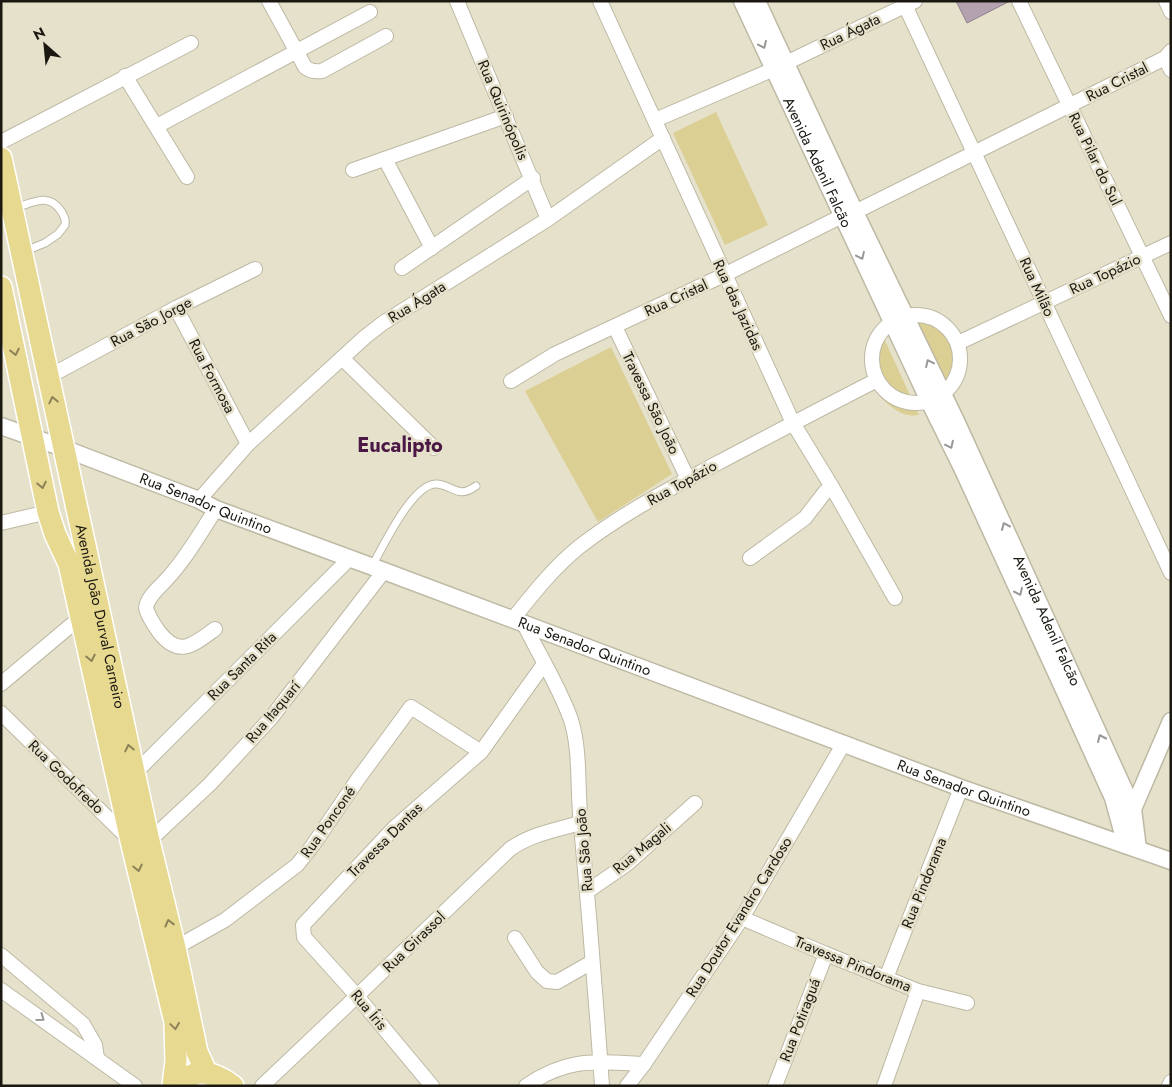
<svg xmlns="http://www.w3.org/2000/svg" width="1172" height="1087" font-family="Jost,sans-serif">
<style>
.green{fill:#dccf94}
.building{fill:#b5a2b1;stroke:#91808e}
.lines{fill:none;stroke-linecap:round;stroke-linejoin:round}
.service-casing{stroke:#beb9a4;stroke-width:9}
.minor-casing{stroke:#beb9a4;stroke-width:16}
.tertiary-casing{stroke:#beb9a4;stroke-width:19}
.primary-casing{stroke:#fff;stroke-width:24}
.service{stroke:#fff;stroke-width:7}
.minor{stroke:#fff;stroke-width:14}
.tertiary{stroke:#fff;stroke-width:16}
.primary{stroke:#e8d990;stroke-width:21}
.oneway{stroke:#989794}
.oneway2{stroke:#8b8257}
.labels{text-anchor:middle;stroke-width:5;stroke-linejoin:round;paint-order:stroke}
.street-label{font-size:15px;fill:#1a1811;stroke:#e5e1cb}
.district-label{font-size:20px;font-weight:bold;fill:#4b1745;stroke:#e5e1cb}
</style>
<rect width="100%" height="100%" fill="#e5e1cb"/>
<!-- green -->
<g class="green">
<path d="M716,112L768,225L725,245L673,133Z"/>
<path d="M912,319C922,321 933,323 941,330C954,341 958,364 956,381C956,387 952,393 950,399Z"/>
<path d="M883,336L919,415C916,415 911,416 908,415C896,413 877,397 873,385C869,372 877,349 883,336Z"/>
<path d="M611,347L672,474L598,522L525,391Z"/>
</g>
<!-- building -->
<path class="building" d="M956,1H1010L967,23Z"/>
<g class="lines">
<defs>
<g id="service">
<path d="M15,208C33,203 48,192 61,211C64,216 66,219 65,225L58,234L45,243L25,251"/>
<path d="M372,566C383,547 413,482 437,484C454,486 458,499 476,486"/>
</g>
<g id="minor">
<path d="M269,1L305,67C310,71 315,72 322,71L386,36"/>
<path d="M457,1L548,219"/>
<path d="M600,1L793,423L832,487L895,598"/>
<path d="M903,1L1171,573"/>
<path d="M1019,1L1171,316"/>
<path d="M1166,1L1171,12"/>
<path d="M1165,58L1171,70"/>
<path d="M786,63L915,1"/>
<path d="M125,76L187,177"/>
<path d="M655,120L774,69"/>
<path d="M157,126L370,12"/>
<path d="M1,142L191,43"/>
<path d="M385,159L432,248"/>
<path d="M353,170L506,116"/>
<path d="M855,212L1165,58L1171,51"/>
<path d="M402,268L533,178"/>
<path d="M176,308L248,444"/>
<circle cx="916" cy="359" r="44"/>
<path d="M615,327L688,479"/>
<path d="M958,343L1171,243"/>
<path d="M342,358L434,448"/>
<path d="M48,377L176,308L255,269"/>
<path d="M511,381L555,354L724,275L842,216"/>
<path d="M199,500L248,444L365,337L383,323L548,219L663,138"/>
<path d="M1,523L48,512"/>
<path d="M750,558L805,518L825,492L832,487"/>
<path d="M512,620C533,594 553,568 579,547C620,515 666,491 712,466C767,437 822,408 877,380"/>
<path d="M524,624C539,655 560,688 571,720C581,751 577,792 581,825C589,912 596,999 602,1086"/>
<path d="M215,629C193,645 179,658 159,632C154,625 148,616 146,608C147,597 160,587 166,580C186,559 200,533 216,509"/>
<path d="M1,684L82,616"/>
<path d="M1,713L129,839"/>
<path d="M134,774L349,559"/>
<path d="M149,841L210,784L271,718L384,571"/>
<path d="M588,891L627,864L695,803"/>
<path d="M742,918L826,954L918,991L967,1003"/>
<path d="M515,938L537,972L547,981L557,982L592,962"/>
<path d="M175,948L225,920L297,865L313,845L358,779L411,707L481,752"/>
<path d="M1,955L83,1024L95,1045L97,1058"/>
<path d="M886,978L961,788"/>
<path d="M1,990L135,1086"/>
<path d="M262,1086L357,996L510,849C531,834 556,830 580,823"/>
<path d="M432,1086L357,996L304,937L303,925L394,828L481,752L544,664"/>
<path d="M526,1086C568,1057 595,1062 644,1064"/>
<path d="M627,1086L644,1064L742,918L844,743"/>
<path d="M775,1086L826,954"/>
<path d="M884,1086L918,991"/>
<path d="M1169,1086L1171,1082"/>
</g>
<g id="tertiary">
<path id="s1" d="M742,1L929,401L963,470L1064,690L1113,798L1126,845"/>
<path id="s2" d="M757,1L855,212L957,423L1133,809L1138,849"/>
<path id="s3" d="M1,426L63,448L199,500L216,509L384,571L961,788L1171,861"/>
<path d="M1130,812L1133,809L1171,721"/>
</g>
<g id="primary">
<path id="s4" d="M1,158L149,841L175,948L197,1052L206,1072"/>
<path d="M1,287L48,512L55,534L69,564L131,841L175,1022L176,1061L173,1086"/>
<path d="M179,1086C194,1065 216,1073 233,1086"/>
</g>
</defs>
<!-- service casing -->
<use href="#service" class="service-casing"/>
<!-- minor casing -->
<use href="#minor" class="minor-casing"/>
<!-- tertiary casing -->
<use href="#tertiary" class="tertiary-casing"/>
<!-- primary casing -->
<use href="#primary" class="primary-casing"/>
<!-- service -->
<use href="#service" class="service"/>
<!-- minor -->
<use href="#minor" class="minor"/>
<!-- tertiary -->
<use href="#tertiary" class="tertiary"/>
<!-- primary -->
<use href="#primary" class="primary"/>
</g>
<!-- one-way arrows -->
<defs><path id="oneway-chevron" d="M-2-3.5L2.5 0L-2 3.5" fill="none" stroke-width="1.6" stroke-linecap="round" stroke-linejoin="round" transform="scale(1.25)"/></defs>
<g class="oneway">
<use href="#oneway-chevron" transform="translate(763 45) rotate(65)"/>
<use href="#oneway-chevron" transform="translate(861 256) rotate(65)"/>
<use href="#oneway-chevron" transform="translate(929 363) rotate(-116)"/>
<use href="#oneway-chevron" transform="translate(950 445) rotate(64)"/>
<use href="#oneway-chevron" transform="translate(1005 526) rotate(-114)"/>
<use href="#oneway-chevron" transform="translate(1019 592) rotate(65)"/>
<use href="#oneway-chevron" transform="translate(1101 738) rotate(-114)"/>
<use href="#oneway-chevron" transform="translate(41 1018) rotate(36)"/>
</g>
<g class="oneway2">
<use href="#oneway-chevron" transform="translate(15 352) rotate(78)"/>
<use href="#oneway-chevron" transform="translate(53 400) rotate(-102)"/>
<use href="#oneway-chevron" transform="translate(42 485) rotate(78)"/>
<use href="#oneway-chevron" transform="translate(91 658) rotate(78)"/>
<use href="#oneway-chevron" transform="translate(129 748) rotate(-102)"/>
<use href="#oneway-chevron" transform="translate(138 868) rotate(77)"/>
<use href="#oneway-chevron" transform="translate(169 923) rotate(-104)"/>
<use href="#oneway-chevron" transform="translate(175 1026) rotate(82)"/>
</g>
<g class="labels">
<!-- street labels -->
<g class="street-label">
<text transform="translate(850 32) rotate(-26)" y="5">Rua Ágata</text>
<text transform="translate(1117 82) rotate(-27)" y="5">Rua Cristal</text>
<text transform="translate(503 110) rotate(67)" y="5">Rua Quirinópolis</text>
<text transform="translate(1095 159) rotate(64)" y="5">Rua Pilar do Sul</text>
<text dy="5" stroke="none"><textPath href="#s1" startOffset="178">Avenida Adenil Falcão</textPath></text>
<text transform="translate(1105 274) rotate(-25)" y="5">Rua Topázio</text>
<text transform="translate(1037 287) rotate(65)" y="5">Rua Milão</text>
<text transform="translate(676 298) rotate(-25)" y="5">Rua Cristal</text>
<text transform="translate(417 302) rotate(-32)" y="5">Rua Ágata</text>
<text transform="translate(738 305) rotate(65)" y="5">Rua das Jazidas</text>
<text transform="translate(151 322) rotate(-28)" y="5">Rua São Jorge</text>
<text transform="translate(212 376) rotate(62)" y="5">Rua Formosa</text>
<text transform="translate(651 403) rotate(64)" y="5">Travessa São João</text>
<text transform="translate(682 483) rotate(-29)" y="5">Rua Topázio</text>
<text dy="5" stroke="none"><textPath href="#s3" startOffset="219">Rua Senador Quintino</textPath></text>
<text dy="5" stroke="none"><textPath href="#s4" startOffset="469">Avenida João Durval Carneiro</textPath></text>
<text dy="5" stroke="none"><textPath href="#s2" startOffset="684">Avenida Adenil Falcão</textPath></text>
<text dy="5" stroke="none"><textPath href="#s3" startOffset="624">Rua Senador Quintino</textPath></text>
<text transform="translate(242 666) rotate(-45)" y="5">Rua Santa Rita</text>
<text transform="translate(273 712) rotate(-50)" y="5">Rua Itaquarí</text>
<text transform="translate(66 777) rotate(44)" y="5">Rua Godofredo</text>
<text dy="5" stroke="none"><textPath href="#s3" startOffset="1029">Rua Senador Quintino</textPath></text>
<text transform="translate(328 822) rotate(-55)" y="5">Rua Ponconé</text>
<text transform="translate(385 840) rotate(-45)" y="5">Travessa Dantas</text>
<text transform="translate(642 848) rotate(-40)" y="5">Rua Magali</text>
<text transform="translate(584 850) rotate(-95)" y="5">Rua São João</text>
<text transform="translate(924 883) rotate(-68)" y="5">Rua Pindorama</text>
<text transform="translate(739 917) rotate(-58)" y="5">Rua Doutor Evandro Cardoso</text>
<text transform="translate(414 942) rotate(-44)" y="5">Rua Girassol</text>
<text transform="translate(853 964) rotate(22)" y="5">Travessa Pindorama</text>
<text transform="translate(369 1010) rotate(50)" y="5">Rua Íris</text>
<text transform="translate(800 1020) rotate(-69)" y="5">Rua Potiraguá</text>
</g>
<!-- district labels -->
<g class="district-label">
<text x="400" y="452">Eucalipto</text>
</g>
</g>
<!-- border -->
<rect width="1172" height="1087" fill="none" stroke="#1a1811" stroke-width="5"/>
<!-- north arrow -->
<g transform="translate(45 45) rotate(333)" stroke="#e5e1cb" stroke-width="4" paint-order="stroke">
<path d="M0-4L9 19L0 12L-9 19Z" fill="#1a1811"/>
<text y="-8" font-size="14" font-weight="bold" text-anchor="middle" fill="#1a1811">N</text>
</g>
</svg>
